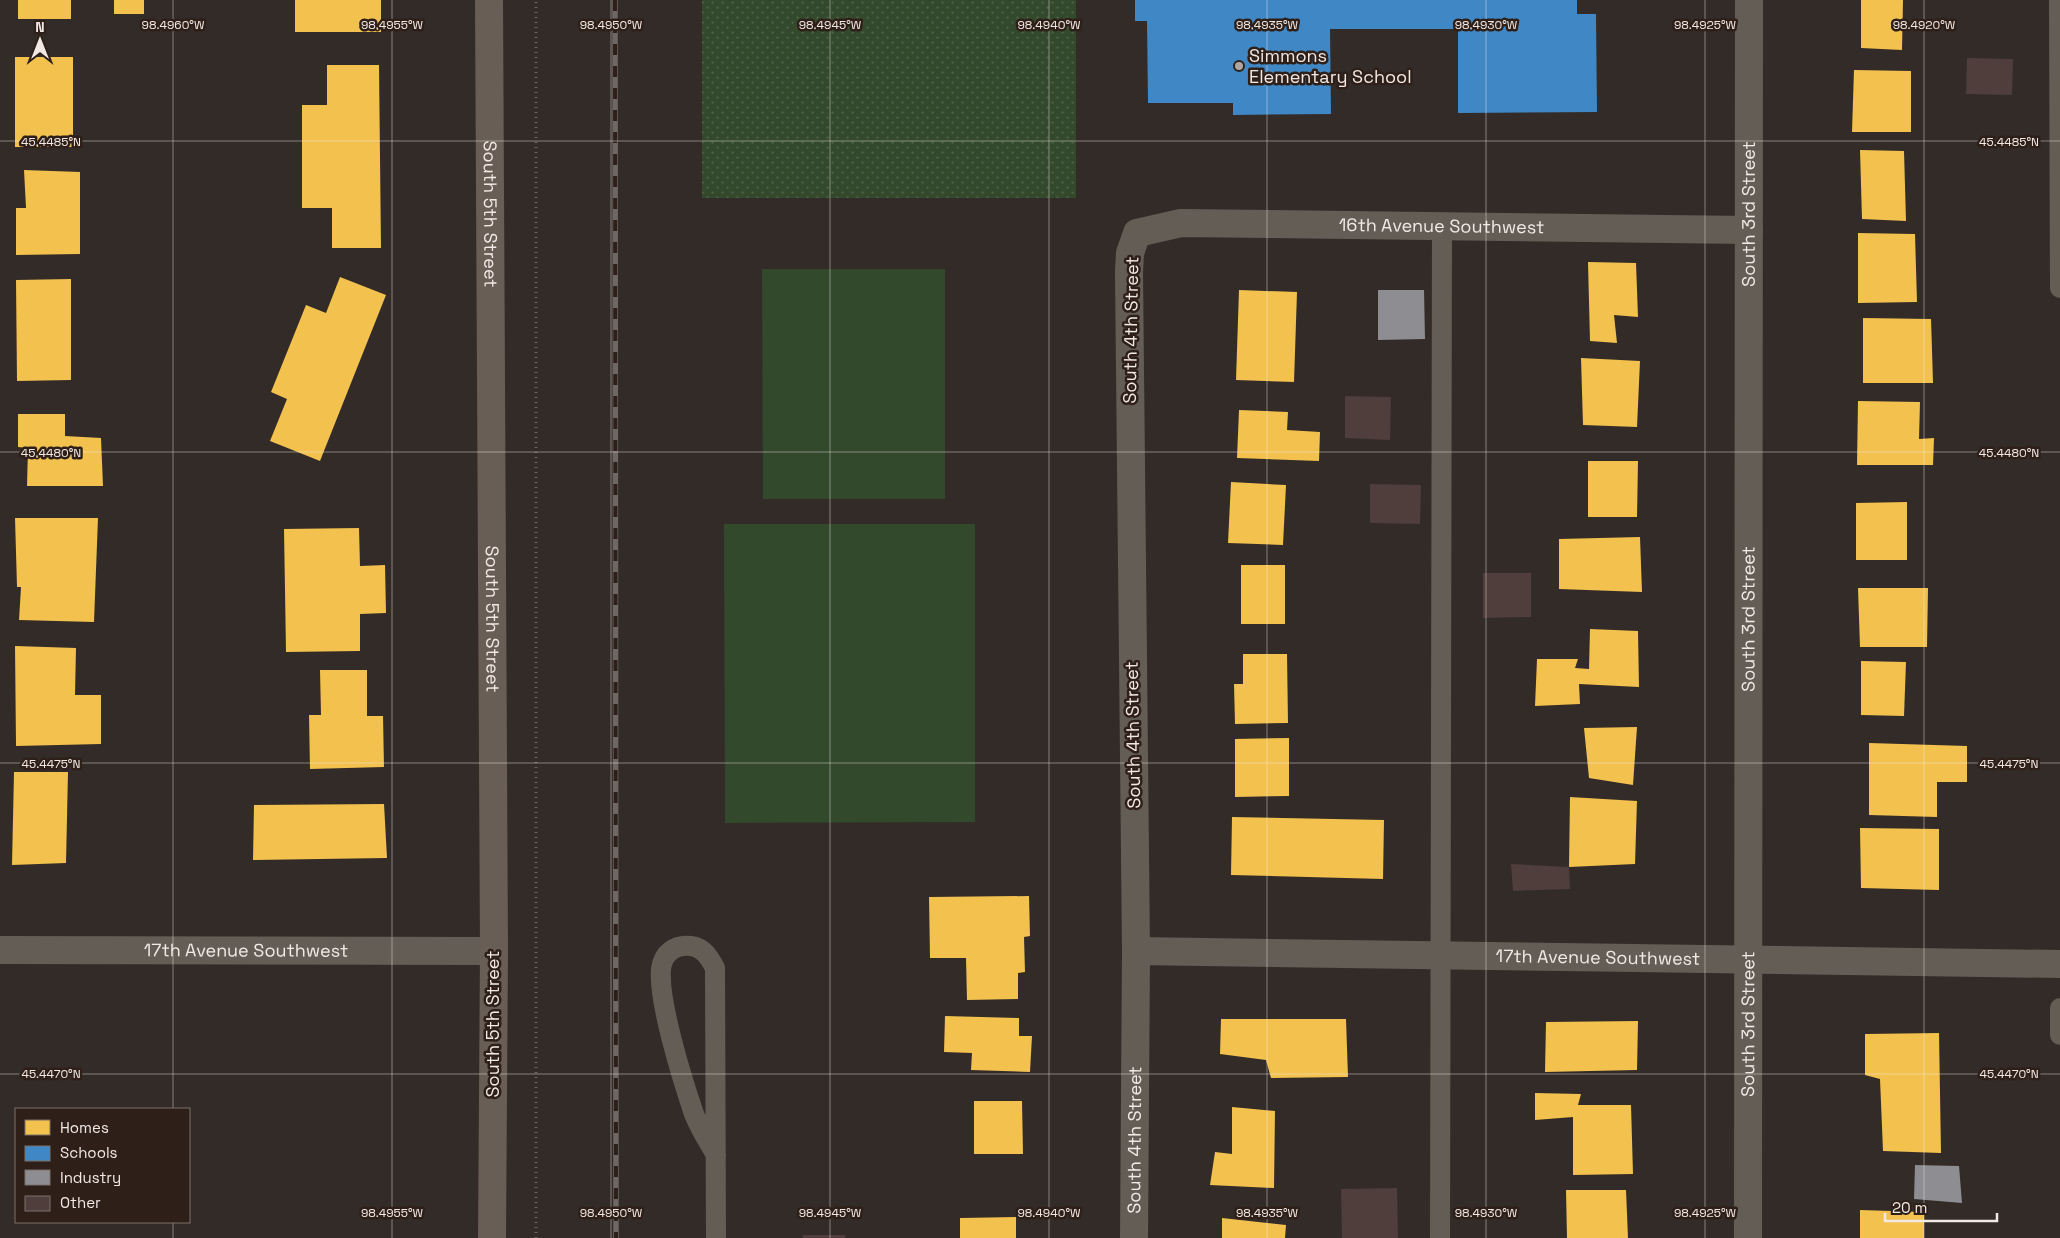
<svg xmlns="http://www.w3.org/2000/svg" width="2060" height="1238" font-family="'Space Grotesk',sans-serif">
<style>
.grass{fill:url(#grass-dots)}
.garden{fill:#32492b}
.homes{fill:#f2c14e}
.schools{fill:#3f88c5}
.industry{fill:#8d8d92}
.building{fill:#4f3e3b}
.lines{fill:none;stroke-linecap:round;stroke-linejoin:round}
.path{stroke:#6a645e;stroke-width:3;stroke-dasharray:1 4;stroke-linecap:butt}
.lane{stroke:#645d56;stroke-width:20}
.street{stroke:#645d56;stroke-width:28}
.secondary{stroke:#685e55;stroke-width:28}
.rail-casing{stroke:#6e6764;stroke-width:5.5}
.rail{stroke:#2e2019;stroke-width:4;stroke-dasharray:11;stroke-linecap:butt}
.ticks{fill:none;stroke:#f2e8e4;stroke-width:1;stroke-opacity:0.45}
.poi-dot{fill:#afa6a2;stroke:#2e2019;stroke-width:2}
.labels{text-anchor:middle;stroke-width:5;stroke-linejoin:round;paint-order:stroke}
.poi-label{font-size:18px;fill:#f2e8e4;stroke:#2e2019;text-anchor:start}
.street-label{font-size:18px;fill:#f2e8e4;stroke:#2e2019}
.ticks-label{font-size:12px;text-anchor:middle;fill:#f2e8e4;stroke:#2e2019;stroke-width:5;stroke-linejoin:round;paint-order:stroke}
</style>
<defs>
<pattern id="grass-dots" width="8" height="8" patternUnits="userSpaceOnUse" patternTransform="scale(1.25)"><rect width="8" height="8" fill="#32492b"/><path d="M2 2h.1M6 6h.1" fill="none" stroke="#50634a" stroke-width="1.8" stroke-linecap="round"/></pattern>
</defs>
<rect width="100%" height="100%" fill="#332b28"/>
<!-- grass -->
<rect class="grass" x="702" y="0" width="374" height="198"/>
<!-- garden -->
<g class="garden">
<path d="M762,269H945V499H763Z"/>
<path d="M724,524H975V822L725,823Z"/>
</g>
<!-- homes -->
<g class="homes">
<rect x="18" y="0" width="53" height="19"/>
<rect x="114" y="0" width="30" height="14"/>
<rect x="295" y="0" width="86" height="32"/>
<path d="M1861,0H1903L1902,50L1861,48Z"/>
<rect x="15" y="57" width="58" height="90"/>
<path d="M327,65H379L381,248H332V208H302V105H327Z"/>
<path d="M1854,70L1911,71V132H1852Z"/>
<path d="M1860,150L1904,151L1906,221L1862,219Z"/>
<path d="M24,170L80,172V254L16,255V208H26Z"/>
<path d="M1858,233L1915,234L1917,302L1858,303Z"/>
<path d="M1588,262L1636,263L1638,317L1614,315L1617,343L1590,341Z"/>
<path d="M340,277L386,295L320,461L270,441L287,399L271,392L306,305L326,313Z"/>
<path d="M71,279V380L17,381L16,280Z"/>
<path d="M1239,290L1297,292L1294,382L1236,380Z"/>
<path d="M1863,318L1931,319L1933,383H1863Z"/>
<path d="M1581,358L1640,361L1637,427L1583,425Z"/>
<path d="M1858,401L1920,402L1919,439L1934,438L1933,465H1857Z"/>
<path d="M1239,410L1288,412L1287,430L1320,432L1319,461L1237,458Z"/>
<path d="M18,414H65V436L101,438L103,486H27L28,448L18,447Z"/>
<path d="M1588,461H1638L1637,517H1588Z"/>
<path d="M1231,482L1286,485L1283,545L1228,543Z"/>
<path d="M1907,502V560H1856V503Z"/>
<path d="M15,518H98L94,622L19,620L21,587H17Z"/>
<path d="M359,528L360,566L385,565L386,613L360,614V651L286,652L284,529Z"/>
<path d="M1640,537L1642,592L1559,589V539Z"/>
<rect x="1241" y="565" width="44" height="59"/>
<path d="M1858,588H1928L1927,647H1860Z"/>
<path d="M1590,629L1638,631L1639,687L1579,684L1580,704L1535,706L1537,659H1578L1575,668L1589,669Z"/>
<path d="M15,646L76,648L75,695H101V744L16,746Z"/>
<path d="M1243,654H1287L1288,723L1235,724L1234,684H1243Z"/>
<path d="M1861,661L1906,662L1904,716L1861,715Z"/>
<path d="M320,670H367V716H383L384,767L310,769L309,715H321Z"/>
<path d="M1637,727L1633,785L1589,778L1584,728Z"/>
<path d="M1289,738V796L1235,797V739Z"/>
<path d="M1869,743L1967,746V782H1937V817L1869,815Z"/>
<path d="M14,772H68L66,863L12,865Z"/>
<path d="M1570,797L1637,801L1635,864L1569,867Z"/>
<path d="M384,804L387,858L253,860L254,805Z"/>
<path d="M1232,817L1384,820L1383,879L1231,875Z"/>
<path d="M1860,828L1939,829V890L1861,888Z"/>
<path d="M1029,896L1030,936L1024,937L1025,972L1018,973V999L967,1000L966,958H930L929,897Z"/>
<path d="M945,1016L1019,1018V1036H1032L1030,1072L971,1070L972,1053L944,1052Z"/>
<path d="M1221,1019H1346L1348,1077L1271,1078L1266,1060L1220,1054Z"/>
<path d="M1638,1021L1637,1070L1545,1072L1546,1022Z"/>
<path d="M1939,1033L1941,1153L1883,1151L1880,1079L1865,1075V1034Z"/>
<path d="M1535,1093L1581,1094L1578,1105H1631L1633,1174L1573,1175V1117L1535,1120Z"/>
<path d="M974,1101H1022L1023,1154H974Z"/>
<path d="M1232,1107L1275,1111L1274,1188L1210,1185L1215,1152L1232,1154Z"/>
<path d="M1566,1190H1626L1628,1238H1567Z"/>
<path d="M1860,1210L1924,1212V1238H1860Z"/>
<path d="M1016,1217V1238H960V1218Z"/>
<path d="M1222,1218L1286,1225L1285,1238H1222Z"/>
</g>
<!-- schools -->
<path class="schools" d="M1135,0H1577V14H1596L1597,112L1458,113V29H1330L1331,114L1233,115V103H1148L1147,21H1135Z"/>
<!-- industry -->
<g class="industry">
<path d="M1378,290H1424L1425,339L1378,340Z"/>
<path d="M1915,1165L1959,1166L1962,1203L1914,1199Z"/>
</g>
<!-- building -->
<g class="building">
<path d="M1967,58L2013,59L2012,95L1966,94Z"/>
<path d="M1345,396L1391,397L1390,440L1345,438Z"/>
<path d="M1370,484L1421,485L1420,524L1370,523Z"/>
<path d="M1483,573H1531V617L1483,618Z"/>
<path d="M1511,864L1569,867L1570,889L1513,891Z"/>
<path d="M1397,1188L1398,1238H1342L1341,1189Z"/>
<rect x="803" y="1235" width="42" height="3"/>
</g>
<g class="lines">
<!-- path -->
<path class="path" d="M536,1238V0"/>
<!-- lane -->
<g class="lane">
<path d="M2059,0L2060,288"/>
<path d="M2060,1008V1035"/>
<path d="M716,1155C708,1141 698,1126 693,1111C682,1078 658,1001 661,969C663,953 675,944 691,946C704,948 709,957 715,968L716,1238"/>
<path d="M1440,1238L1442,227"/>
</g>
<!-- street -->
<g class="street">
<path id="s1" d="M0,950L494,951"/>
<path id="s2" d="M1136,951L2060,964"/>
<path id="s3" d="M1134,1238L1136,951L1129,272L1130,253L1137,233L1181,223L1749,230"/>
<path id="s4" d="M1748,1238L1749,0"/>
</g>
<!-- secondary -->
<path class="secondary" id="s5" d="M489,0L494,951L492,1238"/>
<defs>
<path id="rail" d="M615,0L616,1238"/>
</defs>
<!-- rail casing -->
<use href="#rail" class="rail-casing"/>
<!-- rail -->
<use href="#rail" class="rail"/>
</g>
<!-- ticks -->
<path class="ticks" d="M173,0V1109M392,0V1238M611,0V1238M830,0V1238M1049,0V1238M1267,0V1238M1486,0V1238M1705,0V1238M1924,0V1238M0,141H2060M0,452H2060M0,763H2060M0,1074H2060M173,1222V1238"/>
<!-- markers -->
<circle class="poi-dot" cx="1239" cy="66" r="5"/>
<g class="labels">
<!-- poi labels -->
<g class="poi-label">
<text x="1249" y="62">Simmons<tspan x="1249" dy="21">Elementary School</tspan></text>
</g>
<!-- street labels -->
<g class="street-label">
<text dy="6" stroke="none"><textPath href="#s5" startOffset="214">South 5th Street</textPath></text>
<text dy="6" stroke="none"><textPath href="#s4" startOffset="1024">South 3rd Street</textPath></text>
<text dy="6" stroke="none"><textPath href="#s3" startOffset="1312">16th Avenue Southwest</textPath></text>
<text transform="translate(1131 330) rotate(-89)" y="6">South 4th Street</text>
<text dy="6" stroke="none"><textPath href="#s5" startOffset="619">South 5th Street</textPath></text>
<text dy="6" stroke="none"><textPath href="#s4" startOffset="619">South 3rd Street</textPath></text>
<text transform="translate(1133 735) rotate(-91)" y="6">South 4th Street</text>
<text dy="6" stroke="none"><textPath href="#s1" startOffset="246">17th Avenue Southwest</textPath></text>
<text dy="6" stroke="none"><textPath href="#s2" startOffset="462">17th Avenue Southwest</textPath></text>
<text transform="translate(493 1024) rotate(-90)" y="6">South 5th Street</text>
<text dy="6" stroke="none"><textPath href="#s4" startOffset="214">South 3rd Street</textPath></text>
<text dy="6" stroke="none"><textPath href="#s3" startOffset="98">South 4th Street</textPath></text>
</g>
</g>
<g class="ticks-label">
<text x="173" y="29">98.4960°W</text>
<text x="392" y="29">98.4955°W</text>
<text x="611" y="29">98.4950°W</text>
<text x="830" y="29">98.4945°W</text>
<text x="1049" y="29">98.4940°W</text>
<text x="1267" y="29">98.4935°W</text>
<text x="1486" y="29">98.4930°W</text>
<text x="1705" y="29">98.4925°W</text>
<text x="1924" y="29">98.4920°W</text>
<text x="51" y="146">45.4485°N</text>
<text x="2009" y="146">45.4485°N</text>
<text x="51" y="457">45.4480°N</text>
<text x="2009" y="457">45.4480°N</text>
<text x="51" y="768">45.4475°N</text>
<text x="2009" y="768">45.4475°N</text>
<text x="51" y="1078">45.4470°N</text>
<text x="2009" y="1078">45.4470°N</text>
<text x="392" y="1217">98.4955°W</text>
<text x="611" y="1217">98.4950°W</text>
<text x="830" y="1217">98.4945°W</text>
<text x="1049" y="1217">98.4940°W</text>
<text x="1267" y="1217">98.4935°W</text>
<text x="1486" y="1217">98.4930°W</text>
<text x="1705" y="1217">98.4925°W</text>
</g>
<!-- legend -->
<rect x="15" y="1108" width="175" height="115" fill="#2e2019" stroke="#7c706a"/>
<rect x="25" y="1120" width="25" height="15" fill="#f2c14e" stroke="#7c706a"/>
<text x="60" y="1133" font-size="15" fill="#f2e8e4">Homes</text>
<rect x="25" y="1146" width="25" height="15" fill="#3f88c5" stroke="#7c706a"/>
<text x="60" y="1158" font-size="15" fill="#f2e8e4">Schools</text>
<rect x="25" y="1170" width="25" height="15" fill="#8d8d92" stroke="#7c706a"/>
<text x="60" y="1183" font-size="15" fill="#f2e8e4">Industry</text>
<rect x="25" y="1196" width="25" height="15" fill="#4f3e3b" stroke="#7c706a"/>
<text x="60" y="1208" font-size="15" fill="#f2e8e4">Other</text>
<!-- north arrow -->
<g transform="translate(40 40)" stroke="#2e2019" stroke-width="4" paint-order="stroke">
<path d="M0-4L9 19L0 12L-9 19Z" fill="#f2e8e4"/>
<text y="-8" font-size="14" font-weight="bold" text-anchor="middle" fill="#f2e8e4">N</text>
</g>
<!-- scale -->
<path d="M1885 1213v8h112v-8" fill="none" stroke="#f2e8e4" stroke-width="2.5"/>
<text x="1892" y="1213" font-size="15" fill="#f2e8e4" stroke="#2e2019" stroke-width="4" paint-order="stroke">20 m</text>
</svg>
